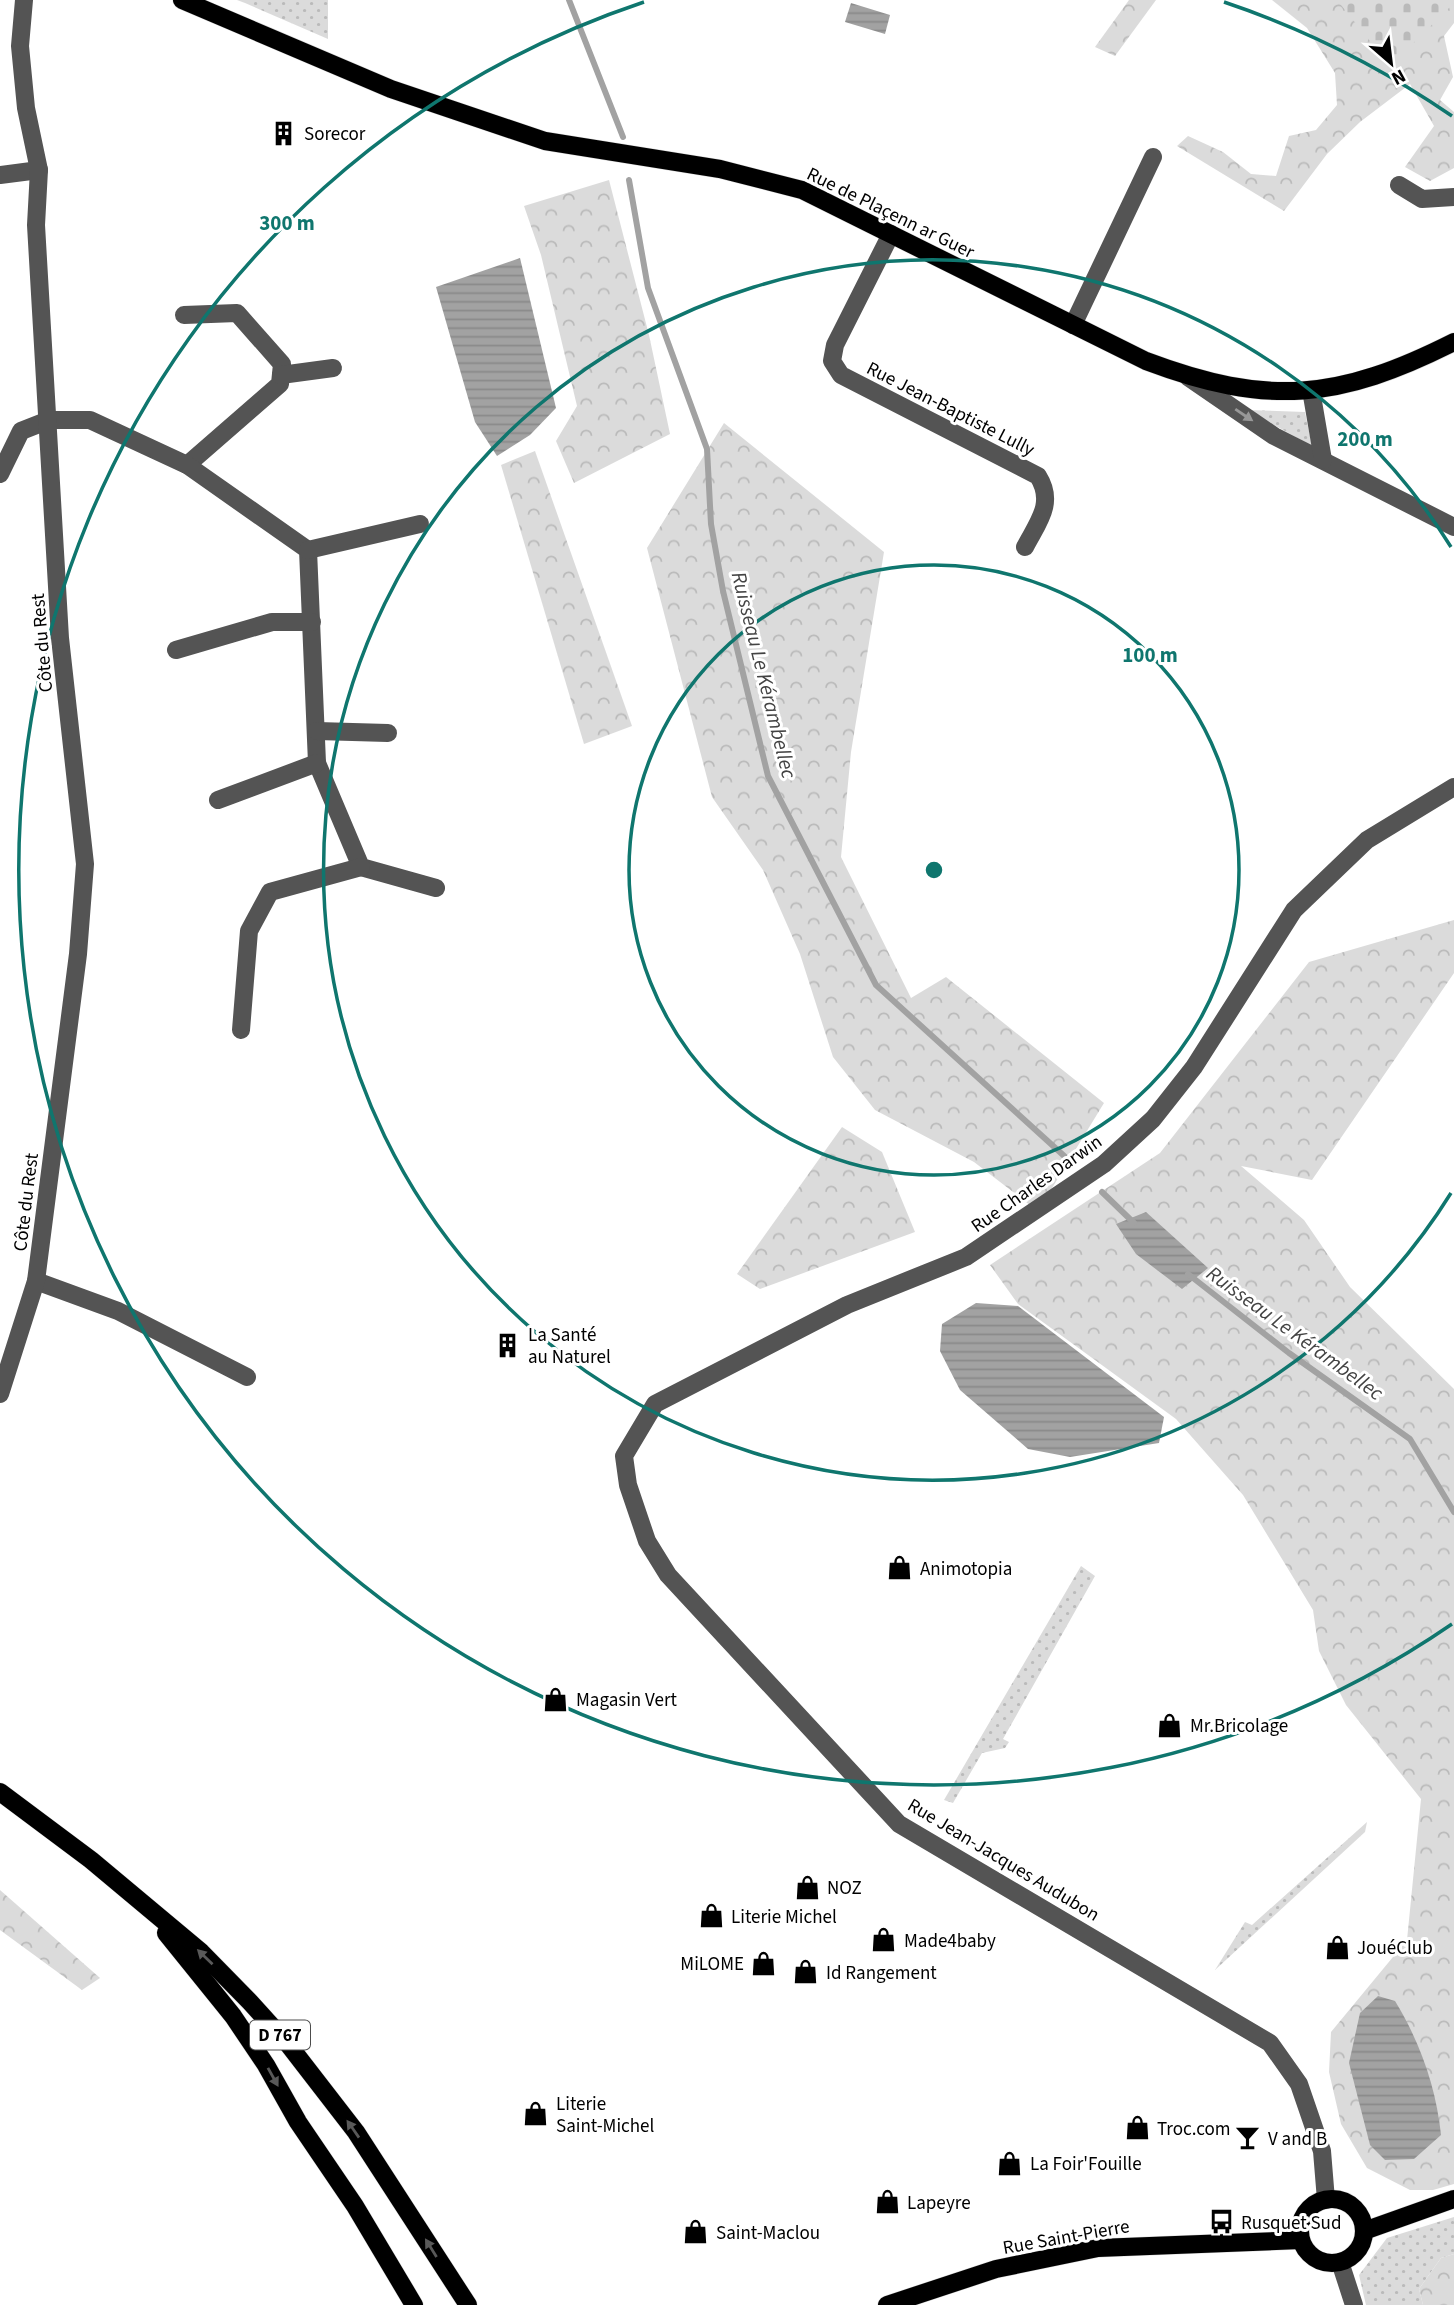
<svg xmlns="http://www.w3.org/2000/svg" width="1454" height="2305" font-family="'Source Sans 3',sans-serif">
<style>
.grass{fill:url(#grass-dots)}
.forest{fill:url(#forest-crowns)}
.cemetery{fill:url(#cemetery-stones)}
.water{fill:url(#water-rules)}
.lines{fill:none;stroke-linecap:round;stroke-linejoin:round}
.stream{stroke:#a2a2a2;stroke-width:6}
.major-casing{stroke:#dbdbdb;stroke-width:19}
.minor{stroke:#545454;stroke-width:18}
.major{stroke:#000;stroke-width:18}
.oneway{fill:#989898}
.oneway2{fill:#595959}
.ring{fill:none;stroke:#0f766e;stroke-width:3.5}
.labels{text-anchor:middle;stroke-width:6;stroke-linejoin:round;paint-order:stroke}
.shield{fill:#fff;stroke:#4c4c4c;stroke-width:2}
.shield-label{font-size:18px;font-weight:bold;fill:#000}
.poi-label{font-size:19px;fill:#000;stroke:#fff;text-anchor:start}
.street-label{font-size:19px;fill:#000;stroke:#fff}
.water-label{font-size:21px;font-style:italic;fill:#434343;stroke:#fff}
.centre{fill:#0f766e;stroke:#fff;stroke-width:3.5}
.ring-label{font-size:21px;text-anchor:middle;font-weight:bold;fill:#0f766e;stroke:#fff;stroke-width:6;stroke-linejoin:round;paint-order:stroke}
</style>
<defs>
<pattern id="grass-dots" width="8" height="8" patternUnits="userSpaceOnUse" patternTransform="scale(1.75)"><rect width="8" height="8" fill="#dbdbdb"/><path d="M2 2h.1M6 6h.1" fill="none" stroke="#bababa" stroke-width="1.8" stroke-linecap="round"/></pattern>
<pattern id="forest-crowns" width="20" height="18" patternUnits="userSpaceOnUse" patternTransform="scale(1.75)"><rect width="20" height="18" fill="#dbdbdb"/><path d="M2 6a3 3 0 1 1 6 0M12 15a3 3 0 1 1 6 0" fill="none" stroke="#bababa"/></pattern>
<pattern id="cemetery-stones" width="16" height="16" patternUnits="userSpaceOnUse" patternTransform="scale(1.75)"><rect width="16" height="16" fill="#dbdbdb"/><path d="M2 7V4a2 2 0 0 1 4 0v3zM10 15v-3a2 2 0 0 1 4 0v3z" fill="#bababa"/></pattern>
<pattern id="water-rules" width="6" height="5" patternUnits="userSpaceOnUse" patternTransform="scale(1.75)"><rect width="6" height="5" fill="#a2a2a2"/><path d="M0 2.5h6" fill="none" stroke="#8a8a8a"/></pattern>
</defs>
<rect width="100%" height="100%" fill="#fff"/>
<!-- grass -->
<g class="grass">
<path d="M237,0H328V39L245,3Z"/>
<path d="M1247,410L1305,412L1312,446Z"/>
<path d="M1081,1566L1095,1576L1003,1739L1009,1742L1005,1748L982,1753L953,1803L944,1800Z"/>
<path d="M1367,1822L1365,1832L1215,1970L1245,1922L1252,1925Z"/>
<path d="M1454,2217V2254L1441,2258L1419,2289L1423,2305H1366L1359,2275L1387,2238Z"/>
</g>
<!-- forest -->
<g class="forest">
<path d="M1129,0H1156L1115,56L1095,47Z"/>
<path d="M1272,0H1454V23L1444,36L1453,77L1440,100L1454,112V168L1430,181L1405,167L1434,126L1410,84L1360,122L1327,154L1284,211L1177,146L1188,136L1223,152L1251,174L1276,176L1289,136L1316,130L1337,105L1335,73L1307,28Z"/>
<path d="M609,180L649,335L670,434L574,483L556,441L577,406L541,255L524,206Z"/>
<path d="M724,423L884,552L851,752L841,857L911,998L946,977L1104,1103L1038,1211L974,1162L875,1110L833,1057L800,954L763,870L712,797L647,548Z"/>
<path d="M535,451L632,726L584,744L501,465Z"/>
<path d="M1454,920V973L1312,1180L1241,1166L1304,1220L1350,1287L1454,1389V2184L1433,2190H1410L1367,2168L1341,2124L1329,2072L1331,2032L1407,1940L1421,1799L1346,1705L1319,1651L1313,1610L1243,1495L1176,1419L1018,1304L990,1265L1160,1153L1309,962Z"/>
<path d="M842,1127L882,1152L915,1232L760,1289L737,1274Z"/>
<path d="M0,1890L100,1978L82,1990L0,1930Z"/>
<path d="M1454,2254V2305H1423L1419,2289L1441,2258Z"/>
</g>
<!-- cemetery -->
<path class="cemetery" d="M1337,0H1454V3L1390,66Z"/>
<!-- water -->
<g class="water">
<path d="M851,3L890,15L885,34L845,22Z"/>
<path d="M520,258L556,408L530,435L497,456L475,422L436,287Z"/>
<path d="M1146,1212L1208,1268L1182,1289L1136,1254L1116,1224Z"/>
<path d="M976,1303L1018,1306L1164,1417L1159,1443L1070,1457L1028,1449L960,1390L940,1351L942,1324Z"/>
<path d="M1378,1996L1395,2001C1420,2042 1436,2087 1441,2135L1414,2159L1385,2160L1370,2145L1349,2063L1360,2013Z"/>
</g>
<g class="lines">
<!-- stream -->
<g class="stream">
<path d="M569,0L623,137"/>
<path d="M629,180L648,288L707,449L711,524L723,591L768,776L876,985L1073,1164"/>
<path d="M1102,1192L1134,1223"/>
<path d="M1188,1274L1289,1353L1410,1439L1454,1512"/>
</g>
<defs>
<g id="major">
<path d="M182,0L391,89L545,141L720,169L802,190L1146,361C1268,407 1339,400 1454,342"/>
<path d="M0,1792L91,1860L201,1952L250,2002L288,2044L356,2132L468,2305"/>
<path d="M166,1933L233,2016L266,2065L298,2122L355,2206L414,2305"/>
<circle cx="1332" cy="2231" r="32"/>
<path d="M1364,2231L1454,2199"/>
<path d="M887,2305L996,2269L1098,2248L1301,2240"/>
</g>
</defs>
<!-- major casing -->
<use href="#major" class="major-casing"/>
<!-- minor -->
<g class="minor">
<path d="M0,175L39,170"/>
<path d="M1399,185L1422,199L1454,197"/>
<path d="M891,234L835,345L832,361L841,375L1038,476C1055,503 1038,522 1025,547"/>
<path d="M184,315L237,313L282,364L280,384L187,465"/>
<path d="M1073,325L1153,157"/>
<path d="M281,375L333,368"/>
<path d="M1188,377L1274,436L1454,527"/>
<path d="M1311,390L1323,460"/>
<path d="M0,474L21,431L49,420H90L187,465L308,550L317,763L361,867L436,888"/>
<path d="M308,550L420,524"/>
<path d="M176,650L272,622H312"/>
<path d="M317,731L388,733"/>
<path d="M218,800L317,763"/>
<path d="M241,1030L249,931L270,892L361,867"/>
<path d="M36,1281L118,1311L247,1377"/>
<path d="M0,1394L36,1281L78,954L85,864L60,638L36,225L39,170L26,108L20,46L24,0"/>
<path d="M1326,2200L1322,2151L1299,2084L1270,2043L899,1824L668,1575L647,1541L628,1485L624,1456L655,1404L847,1305L966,1257L1104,1164L1153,1119L1194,1067L1294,910L1367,840L1454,787"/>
<path d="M1340,2262L1354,2305"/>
</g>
<!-- major -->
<use href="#major" class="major"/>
</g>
<!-- one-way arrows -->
<defs><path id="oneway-solid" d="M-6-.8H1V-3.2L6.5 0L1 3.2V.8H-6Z" transform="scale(1.75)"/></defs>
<use class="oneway" href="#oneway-solid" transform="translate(1244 415) rotate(34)"/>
<g class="oneway2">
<use href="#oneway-solid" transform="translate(205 1957) rotate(-136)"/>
<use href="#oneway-solid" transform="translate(273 2077) rotate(61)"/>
<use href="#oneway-solid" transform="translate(353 2129) rotate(-125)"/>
<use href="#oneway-solid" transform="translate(431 2248) rotate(-122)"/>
</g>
<!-- distance rings -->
<g class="ring">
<circle cx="934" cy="870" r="305"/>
<path d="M1451 1193A610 610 0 1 1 1451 547"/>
<path d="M1452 1624A915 915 0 1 1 644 2M1224 2A915 915 0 0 1 1452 116"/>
</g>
<!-- icons -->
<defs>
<symbol id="building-bare" viewBox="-9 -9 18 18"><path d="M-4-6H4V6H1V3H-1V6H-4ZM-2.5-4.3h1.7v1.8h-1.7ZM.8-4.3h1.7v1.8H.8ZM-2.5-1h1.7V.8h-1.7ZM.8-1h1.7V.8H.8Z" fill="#000" stroke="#fff" stroke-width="2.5" paint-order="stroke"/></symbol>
<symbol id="shop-bare" viewBox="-9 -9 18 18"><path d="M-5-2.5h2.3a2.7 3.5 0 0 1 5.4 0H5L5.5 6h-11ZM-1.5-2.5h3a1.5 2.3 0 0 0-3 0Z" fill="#000" stroke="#fff" stroke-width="2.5" paint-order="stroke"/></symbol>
<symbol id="bar-bare" viewBox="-9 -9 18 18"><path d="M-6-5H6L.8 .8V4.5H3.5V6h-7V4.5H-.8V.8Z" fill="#000" stroke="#fff" stroke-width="2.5" paint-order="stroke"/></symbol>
<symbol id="bus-bare" viewBox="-9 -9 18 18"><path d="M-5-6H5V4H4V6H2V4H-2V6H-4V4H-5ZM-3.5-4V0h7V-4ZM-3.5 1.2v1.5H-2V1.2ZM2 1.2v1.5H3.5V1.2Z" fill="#000" stroke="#fff" stroke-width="2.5" paint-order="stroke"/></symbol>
</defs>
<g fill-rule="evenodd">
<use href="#building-bare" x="266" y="116" width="35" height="35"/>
<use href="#building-bare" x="490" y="1328" width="35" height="35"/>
<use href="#shop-bare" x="882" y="1550" width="35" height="35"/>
<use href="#shop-bare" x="538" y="1682" width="35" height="35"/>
<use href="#shop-bare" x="1152" y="1708" width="35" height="35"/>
<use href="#shop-bare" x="790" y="1870" width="35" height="35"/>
<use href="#shop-bare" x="694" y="1898" width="35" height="35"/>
<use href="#shop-bare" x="866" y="1922" width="35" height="35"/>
<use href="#shop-bare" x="1320" y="1930" width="35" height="35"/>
<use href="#shop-bare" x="746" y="1946" width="35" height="35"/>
<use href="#shop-bare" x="788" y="1954" width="35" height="35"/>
<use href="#shop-bare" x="518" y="2096" width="35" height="35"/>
<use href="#shop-bare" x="1120" y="2110" width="35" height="35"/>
<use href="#bar-bare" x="1230" y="2120" width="35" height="35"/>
<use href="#shop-bare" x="992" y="2146" width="35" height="35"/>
<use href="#shop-bare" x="870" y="2184" width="35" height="35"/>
<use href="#bus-bare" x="1204" y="2204" width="35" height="35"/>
<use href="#shop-bare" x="678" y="2214" width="35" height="35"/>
</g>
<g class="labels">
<!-- shield labels -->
<rect class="shield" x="250" y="2020.5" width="60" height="29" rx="5"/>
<g class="shield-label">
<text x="280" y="2041">D 767</text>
</g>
<!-- poi labels -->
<g class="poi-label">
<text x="304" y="140">Sorecor</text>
<text x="528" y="1341">La Santé<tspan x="528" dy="22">au Naturel</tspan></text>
<text x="920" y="1575">Animotopia</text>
<text x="576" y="1706">Magasin Vert</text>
<text x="1190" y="1732">Mr.Bricolage</text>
<text x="827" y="1894">NOZ</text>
<text x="731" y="1923">Literie Michel</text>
<text x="904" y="1947">Made4baby</text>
<text x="1357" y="1954">JouéClub</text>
<text x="744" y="1970" text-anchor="end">MiLOME</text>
<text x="826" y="1979">Id Rangement</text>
<text x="556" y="2110">Literie<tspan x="556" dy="22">Saint-Michel</tspan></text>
<text x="1157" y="2135">Troc.com</text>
<text x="1268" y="2145">V and B</text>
<text x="1030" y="2170">La Foir'Fouille</text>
<text x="907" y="2209">Lapeyre</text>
<text x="1241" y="2229">Rusquet Sud</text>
<text x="716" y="2239">Saint-Maclou</text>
</g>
<!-- street labels -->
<g class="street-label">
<text transform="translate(891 212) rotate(26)" y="7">Rue de Plaçenn ar Guer</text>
<text transform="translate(951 408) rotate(27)" y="7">Rue Jean-Baptiste Lully</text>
<text transform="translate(41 643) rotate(-95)" y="7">Côte du Rest</text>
<text transform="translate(1036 1183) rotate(-35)" y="7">Rue Charles Darwin</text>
<text transform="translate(25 1202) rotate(-83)" y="7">Côte du Rest</text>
<text transform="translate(1004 1859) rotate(31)" y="7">Rue Jean-Jacques Audubon</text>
<text transform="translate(1066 2236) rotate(-10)" y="7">Rue Saint-Pierre</text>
</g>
<!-- water labels -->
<g class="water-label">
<text transform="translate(764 675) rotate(76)" y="7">Ruisseau Le Kérambellec</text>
<text transform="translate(1295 1333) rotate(36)" y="7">Ruisseau Le Kérambellec</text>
</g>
</g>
<circle cx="934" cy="870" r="10" class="centre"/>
<g class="ring-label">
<text x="287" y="230">300 m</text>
<text x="1365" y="446">200 m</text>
<text x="1150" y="662">100 m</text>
</g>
<!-- north arrow -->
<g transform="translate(1391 63) rotate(152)" stroke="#ffffff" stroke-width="5" paint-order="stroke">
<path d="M0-5L12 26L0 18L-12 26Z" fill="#000000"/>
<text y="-10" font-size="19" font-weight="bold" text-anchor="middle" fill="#000000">N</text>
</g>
</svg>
